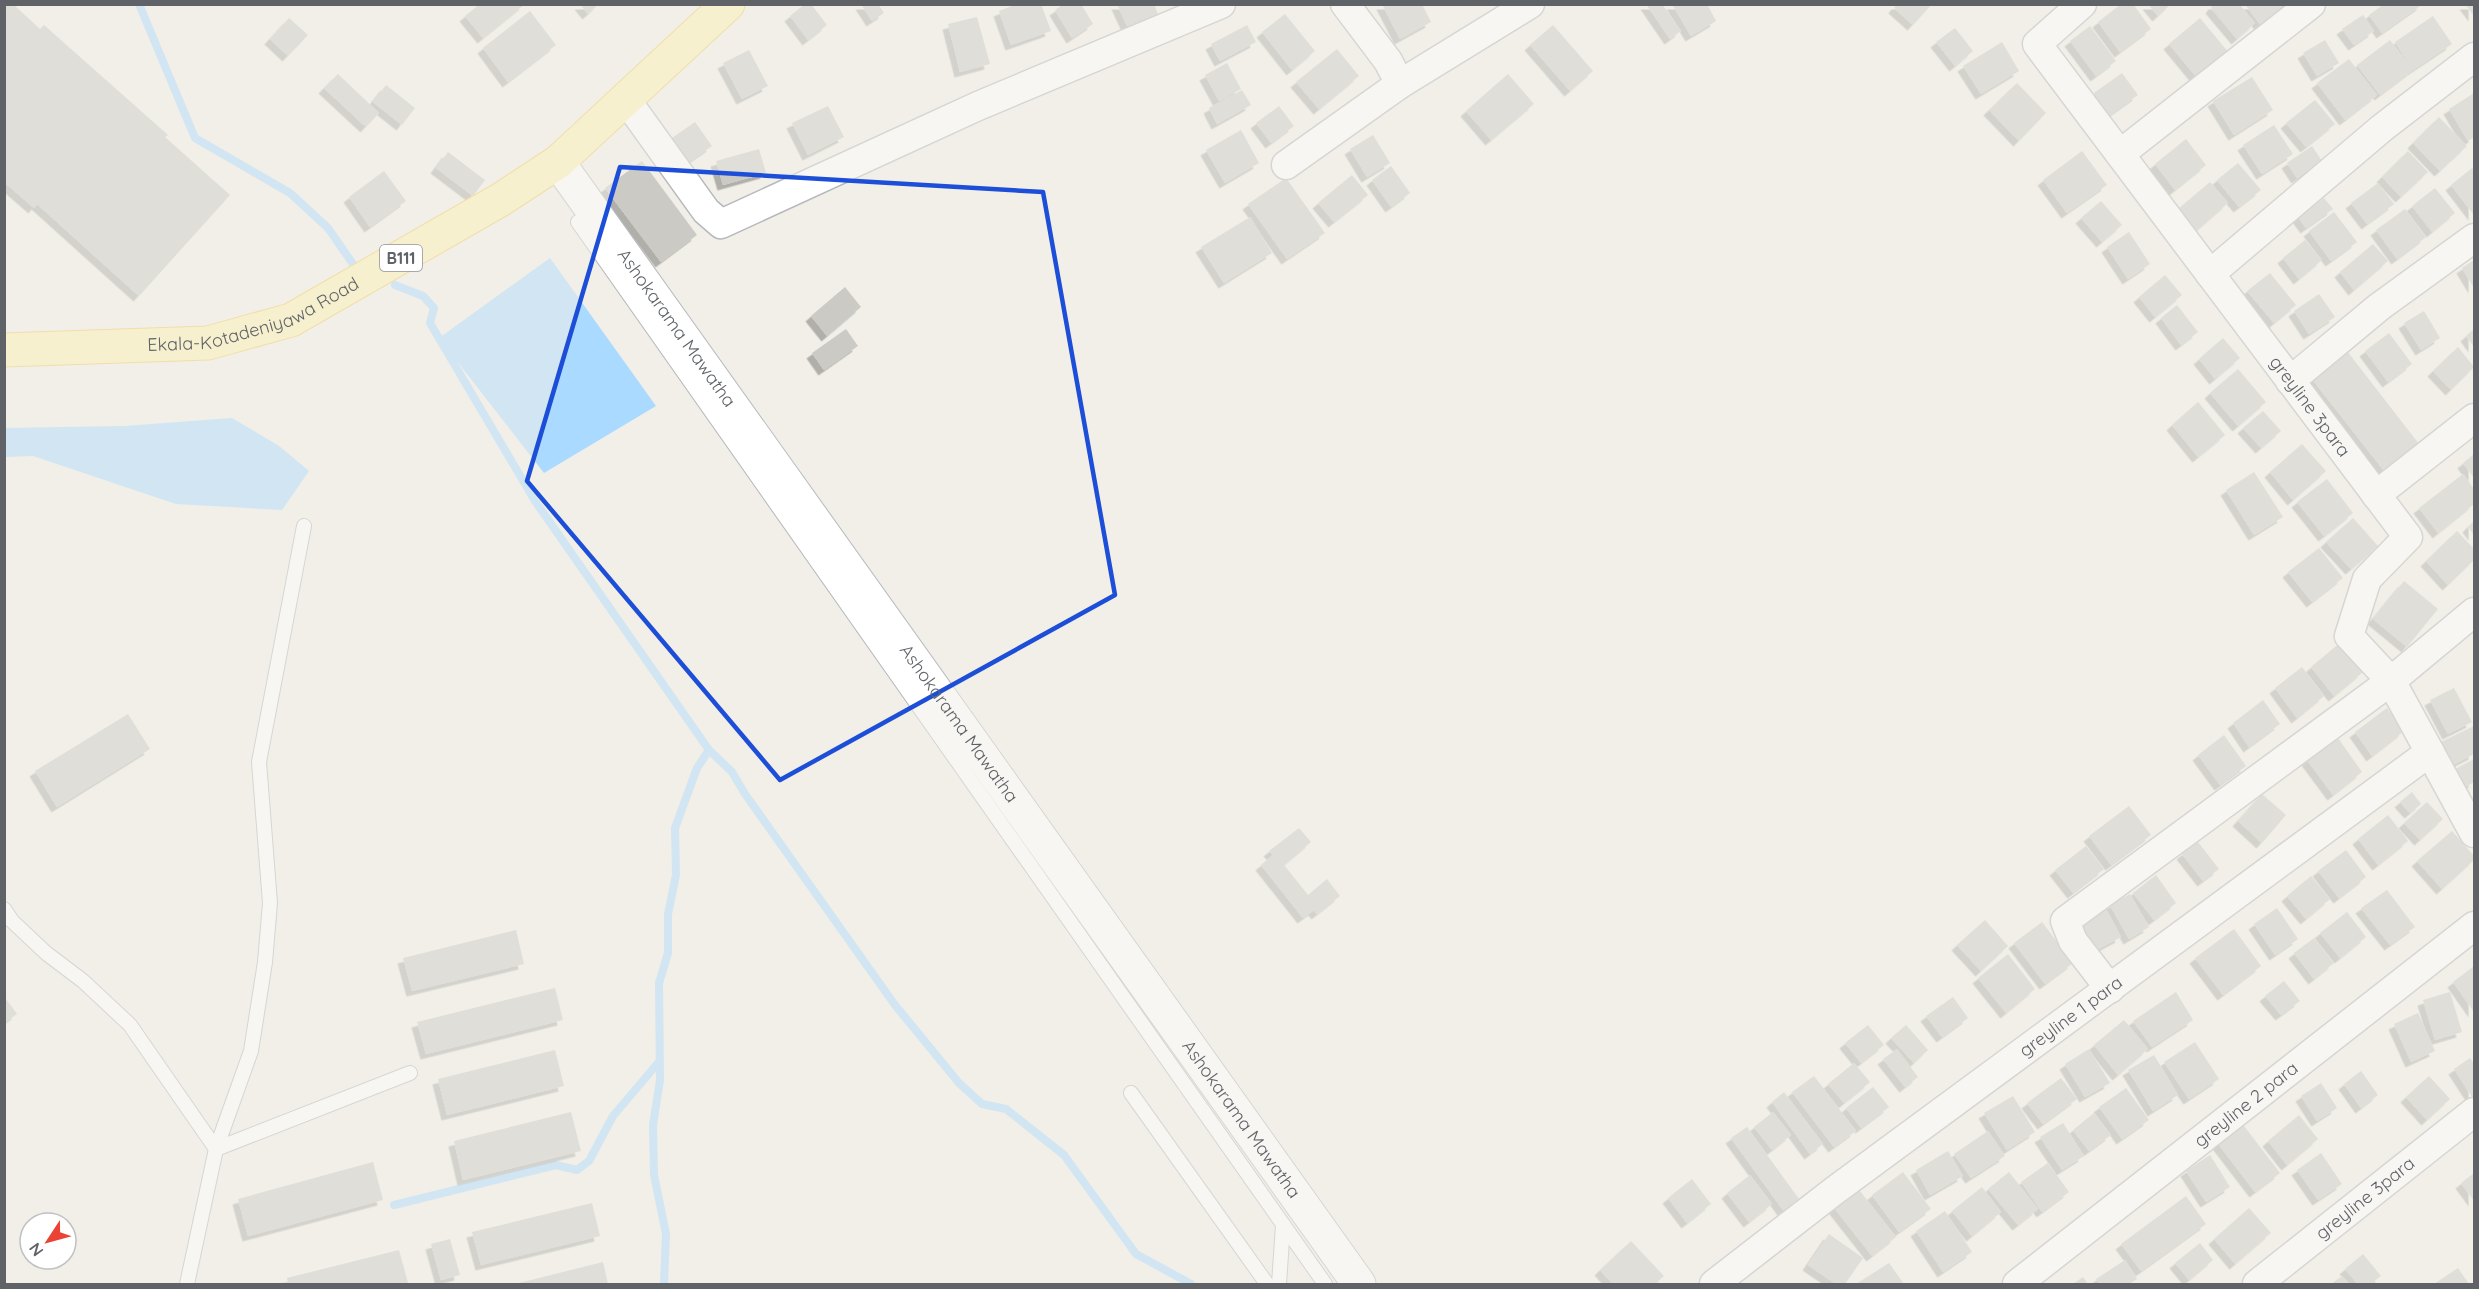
<svg xmlns="http://www.w3.org/2000/svg" width="2479" height="1289" font-family="Quicksand,sans-serif">
<style>
.water{fill:#aadaff}
.lines{fill:none;stroke-linecap:round;stroke-linejoin:round}
.stream{stroke:#aadaff;stroke-width:8}
.building{fill:#cccac5;filter:url(#shadow)}
.lane-casing{stroke:#b5b8bc;stroke-width:16}
.street-casing{stroke:#b5b8bc;stroke-width:31}
.secondary-casing{stroke:#b6babf;stroke-width:35}
.primary-casing{stroke:#f2c960;stroke-width:35}
.lane{stroke:#fff;stroke-width:14}
.street{stroke:#fff;stroke-width:28}
.secondary{stroke:#fff;stroke-width:33}
.primary{stroke:#fff2af;stroke-width:33}
.marked{fill:none;stroke:#1d4ed8;stroke-width:4.5;stroke-linejoin:round}
.labels{text-anchor:middle;stroke-width:5;stroke-linejoin:round;paint-order:stroke}
.shield{fill:#fff;stroke:#8f9295;stroke-width:1.5}
.shield-label{font-size:16px;font-weight:bold;fill:#5f6368}
.street-label{font-size:18px;fill:#5f6368;stroke:#fff}
</style>
<defs>
<filter id="shadow"><feDropShadow dx="-5.5" dy="5.5" stdDeviation="0" flood-color="#0004"/></filter>
</defs>
<rect width="100%" height="100%" fill="#f1efe8"/>
<!-- water -->
<g class="water">
<path d="M550,258L656,406L544,473L439,338Z"/>
<path d="M232,418L279,446L309,471L282,510L176,504L33,456L5,457V428L125,426Z"/>
</g>
<g class="lines">
<!-- stream -->
<g class="stream">
<path d="M139,4L195,138L290,193L328,228L353,264"/>
<path d="M395,285L423,296L434,308L430,323L535,501L709,750L732,772L745,794L895,1005L959,1083L982,1104L1006,1109L1064,1155L1136,1254L1191,1284"/>
<path d="M394,1205L556,1165L577,1170L589,1161L613,1116L658,1063"/>
<path d="M664,1284L666,1234L654,1175L653,1125L660,1080L659,983L668,953V914L676,875L675,828L697,768L709,750"/>
</g>
</g>
<!-- building -->
<g class="building">
<path d="M4,4H13L40,29L44,25L168,135L165,137L230,195L139,296L37,204L34,208L4,182Z"/>
<path d="M480,4H525L483,38L465,16Z"/>
<path d="M580,4H599L588,14Z"/>
<path d="M805,4H811L827,25L808,40L790,16Z"/>
<path d="M861,4H878L884,13L872,21Z"/>
<path d="M1017,4H1041L1051,31L1011,45L999,11Z"/>
<path d="M1064,4H1081L1093,24L1072,38L1055,10Z"/>
<path d="M1117,4H1154L1158,14L1128,28Z"/>
<path d="M1382,4H1422L1431,22L1400,39Z"/>
<path d="M1646,4H1662L1681,31L1670,39Z"/>
<path d="M1672,4H1707L1716,21L1691,36Z"/>
<path d="M1897,4H1932L1913,25L1894,8Z"/>
<path d="M2121,4H2133L2151,29L2120,52L2098,22Z"/>
<path d="M2148,4H2171L2158,16Z"/>
<path d="M2214,4H2239L2255,23L2237,39L2211,8Z"/>
<path d="M2245,4H2298L2264,30Z"/>
<path d="M2384,4H2423L2382,33L2369,15Z"/>
<path d="M2465,4H2474V16Z"/>
<path d="M530,11L556,45L508,82L483,48Z"/>
<path d="M1285,14L1315,51L1292,70L1262,32Z"/>
<path d="M2363,15L2374,31L2354,45L2342,29Z"/>
<path d="M2433,16L2452,44L2413,70L2395,42Z"/>
<path d="M977,17L990,64L960,72L948,24Z"/>
<path d="M289,18L308,35L288,56L270,39Z"/>
<path d="M2200,18L2229,53L2198,79L2169,44Z"/>
<path d="M1247,25L1256,42L1220,61L1211,44Z"/>
<path d="M1553,25L1593,71L1570,91L1530,45Z"/>
<path d="M2090,26L2116,61L2096,76L2070,41Z"/>
<path d="M1955,28L1973,51L1955,66L1936,42Z"/>
<path d="M2325,40L2339,63L2317,76L2303,53Z"/>
<path d="M2390,40L2413,70L2380,95L2357,65Z"/>
<path d="M2002,42L2019,71L1981,94L1963,66Z"/>
<path d="M1337,49L1359,76L1319,109L1296,82Z"/>
<path d="M749,50L768,86L742,99L723,63Z"/>
<path d="M2349,59L2377,95L2345,120L2317,83Z"/>
<path d="M1227,63L1241,89L1219,101L1205,75Z"/>
<path d="M2122,73L2138,95L2110,115L2094,93Z"/>
<path d="M338,74L379,113L366,127L324,88Z"/>
<path d="M1508,74L1534,104L1491,140L1466,111Z"/>
<path d="M2252,77L2273,110L2234,135L2213,101Z"/>
<path d="M2017,83L2046,113L2019,141L1989,110Z"/>
<path d="M386,85L415,108L402,125L373,102Z"/>
<path d="M1242,90L1251,105L1217,124L1209,108Z"/>
<path d="M2474,93V137L2468,141L2449,109Z"/>
<path d="M2315,100L2335,124L2306,147L2286,123Z"/>
<path d="M828,106L844,137L808,155L792,123Z"/>
<path d="M1279,106L1294,126L1271,143L1256,123Z"/>
<path d="M2439,117L2467,146L2440,171L2413,143Z"/>
<path d="M695,122L712,146L686,164L669,140Z"/>
<path d="M2274,125L2293,154L2262,174L2243,145Z"/>
<path d="M1241,130L1259,163L1225,183L1206,150Z"/>
<path d="M1373,135L1390,163L1367,177L1350,149Z"/>
<path d="M2186,139L2206,165L2175,190L2155,164Z"/>
<path d="M2312,146L2322,161L2297,178L2287,163Z"/>
<path d="M759,149L766,173L723,185L716,161Z"/>
<path d="M2082,151L2107,185L2067,213L2043,180Z"/>
<path d="M2408,151L2428,172L2401,197L2382,177Z"/>
<path d="M448,152L485,180L473,196L436,168Z"/>
<path d="M642,161L697,235L661,262L605,188Z"/>
<path d="M2238,163L2261,190L2239,207L2217,180Z"/>
<path d="M1391,166L1410,193L1391,207L1372,180Z"/>
<path d="M2472,168L2474,171V215L2451,185Z"/>
<path d="M384,171L406,201L370,227L349,197Z"/>
<path d="M1352,175L1368,195L1334,222L1318,203Z"/>
<path d="M1286,178L1325,233L1287,259L1248,204Z"/>
<path d="M2210,182L2228,203L2197,230L2178,209Z"/>
<path d="M2378,183L2394,204L2367,224L2351,203Z"/>
<path d="M2435,188L2455,213L2432,232L2412,206Z"/>
<path d="M2324,198L2333,209L2306,228L2298,217Z"/>
<path d="M2101,201L2122,225L2102,242L2081,218Z"/>
<path d="M2405,209L2426,237L2397,259L2376,230Z"/>
<path d="M2334,212L2357,242L2331,261L2309,231Z"/>
<path d="M1250,217L1272,253L1224,283L1201,247Z"/>
<path d="M2129,232L2150,264L2128,279L2107,247Z"/>
<path d="M2305,240L2322,260L2299,279L2283,258Z"/>
<path d="M2373,244L2388,261L2354,290L2340,272Z"/>
<path d="M2474,260V288L2462,268Z"/>
<path d="M2270,273L2296,305L2274,323L2247,291Z"/>
<path d="M2165,275L2182,295L2155,317L2139,297Z"/>
<path d="M845,287L861,307L827,336L811,316Z"/>
<path d="M2319,294L2335,317L2309,334L2294,311Z"/>
<path d="M2177,305L2198,332L2181,345L2161,318Z"/>
<path d="M2424,311L2440,338L2421,350L2404,323Z"/>
<path d="M846,329L858,346L824,370L812,353Z"/>
<path d="M2474,329V347L2466,336Z"/>
<path d="M2389,333L2412,364L2388,382L2365,351Z"/>
<path d="M2223,338L2240,358L2215,379L2199,359Z"/>
<path d="M2458,347L2474,367L2451,390L2433,371Z"/>
<path d="M2347,351L2419,444L2385,472L2312,379Z"/>
<path d="M2238,369L2266,402L2238,426L2210,393Z"/>
<path d="M2198,402L2225,435L2198,457L2172,425Z"/>
<path d="M2263,411L2281,431L2261,448L2243,428Z"/>
<path d="M2302,444L2326,471L2293,500L2270,472Z"/>
<path d="M2474,454V478L2463,463Z"/>
<path d="M2254,472L2283,517L2254,535L2226,490Z"/>
<path d="M2463,474L2474,489V504L2438,533L2419,508Z"/>
<path d="M2327,479L2353,513L2324,536L2297,502Z"/>
<path d="M2353,518L2378,546L2351,569L2326,542Z"/>
<path d="M2474,521V535L2468,527Z"/>
<path d="M2457,531L2474,549V560L2448,585L2426,561Z"/>
<path d="M2319,548L2343,578L2312,602L2288,572Z"/>
<path d="M2404,581L2438,609L2407,647L2373,619Z"/>
<path d="M2341,642L2363,672L2334,696L2311,667Z"/>
<path d="M2302,667L2324,696L2297,718L2275,688Z"/>
<path d="M2454,688L2472,722L2448,734L2430,700Z"/>
<path d="M2263,700L2280,724L2249,747L2233,723Z"/>
<path d="M2387,708L2404,731L2372,756L2355,732Z"/>
<path d="M128,714L150,749L57,807L35,771Z"/>
<path d="M2474,726V754L2451,766L2439,743Z"/>
<path d="M2224,735L2246,766L2220,785L2198,755Z"/>
<path d="M2338,738L2362,772L2333,795L2307,760Z"/>
<path d="M2474,759V782L2460,790L2450,772Z"/>
<path d="M2412,792L2421,804L2410,813L2400,802Z"/>
<path d="M2262,794L2286,815L2262,843L2238,821Z"/>
<path d="M2427,802L2443,819L2420,840L2404,823Z"/>
<path d="M2129,806L2151,835L2111,865L2089,836Z"/>
<path d="M2388,815L2408,841L2378,865L2358,839Z"/>
<path d="M1299,828L1311,842L1284,865L1308,895L1327,879L1340,896L1317,914L1314,910L1303,918L1261,865L1273,855L1269,851Z"/>
<path d="M2452,831L2474,856V860L2442,889L2417,861Z"/>
<path d="M2198,842L2219,869L2203,881L2182,854Z"/>
<path d="M2086,846L2104,869L2073,893L2055,870Z"/>
<path d="M2346,850L2366,877L2339,898L2318,871Z"/>
<path d="M2156,875L2176,903L2154,920L2133,893Z"/>
<path d="M2311,876L2330,899L2306,919L2287,896Z"/>
<path d="M2387,890L2415,927L2390,945L2361,908Z"/>
<path d="M2130,894L2149,927L2129,939L2110,905Z"/>
<path d="M2277,908L2298,939L2275,955L2254,924Z"/>
<path d="M2106,909L2121,937L2091,953L2075,924Z"/>
<path d="M2347,912L2366,937L2340,958L2320,933Z"/>
<path d="M1985,920L2008,946L1981,971L1957,945Z"/>
<path d="M2042,922L2073,963L2045,984L2014,943Z"/>
<path d="M2234,929L2261,966L2223,995L2195,958Z"/>
<path d="M516,930L524,964L412,991L403,958Z"/>
<path d="M2314,938L2334,963L2314,979L2294,953Z"/>
<path d="M2008,954L2035,989L2006,1013L1978,978Z"/>
<path d="M2474,966V1012L2453,982Z"/>
<path d="M2284,981L2300,1001L2281,1015L2265,996Z"/>
<path d="M555,988L563,1020L426,1054L417,1022Z"/>
<path d="M2176,992L2193,1020L2152,1047L2133,1021Z"/>
<path d="M2450,992L2462,1032L2435,1040L2423,1000Z"/>
<path d="M1953,997L1968,1018L1942,1037L1926,1016Z"/>
<path d="M6,999L17,1014L4,1023V1001Z"/>
<path d="M2418,1013L2435,1051L2411,1062L2394,1024Z"/>
<path d="M2124,1020L2148,1049L2118,1075L2094,1045Z"/>
<path d="M1868,1025L1884,1045L1861,1063L1845,1043Z"/>
<path d="M1906,1025L1928,1050L1914,1063L1891,1038Z"/>
<path d="M2195,1042L2219,1079L2189,1099L2164,1062Z"/>
<path d="M1897,1049L1918,1077L1905,1087L1883,1059Z"/>
<path d="M2089,1049L2110,1083L2085,1097L2065,1064Z"/>
<path d="M555,1050L564,1086L447,1115L438,1079Z"/>
<path d="M2154,1055L2178,1095L2153,1111L2128,1070Z"/>
<path d="M2470,1058L2474,1064V1100L2454,1069Z"/>
<path d="M1854,1063L1870,1082L1844,1103L1828,1084Z"/>
<path d="M2361,1071L2378,1095L2361,1108L2344,1084Z"/>
<path d="M1814,1076L1856,1131L1834,1147L1792,1092Z"/>
<path d="M2429,1076L2450,1099L2427,1120L2406,1097Z"/>
<path d="M2061,1078L2077,1099L2043,1124L2027,1103Z"/>
<path d="M2321,1083L2337,1108L2317,1121L2301,1096Z"/>
<path d="M1873,1087L1889,1107L1861,1128L1846,1108Z"/>
<path d="M2126,1088L2149,1120L2122,1139L2099,1107Z"/>
<path d="M1784,1092L1823,1144L1810,1154L1772,1102Z"/>
<path d="M2013,1096L2035,1132L2007,1150L1984,1113Z"/>
<path d="M571,1112L581,1151L463,1180L454,1141Z"/>
<path d="M1773,1112L1791,1135L1772,1150L1754,1127Z"/>
<path d="M2094,1113L2111,1135L2089,1151L2073,1130Z"/>
<path d="M2299,1115L2318,1139L2287,1165L2268,1141Z"/>
<path d="M2241,1122L2280,1173L2255,1192L2216,1141Z"/>
<path d="M2063,1123L2084,1156L2062,1170L2040,1137Z"/>
<path d="M1747,1127L1799,1199L1783,1210L1731,1138Z"/>
<path d="M1988,1131L2005,1156L1971,1178L1954,1154Z"/>
<path d="M1948,1151L1963,1176L1930,1195L1916,1170Z"/>
<path d="M2321,1153L2342,1184L2318,1200L2297,1170Z"/>
<path d="M2210,1155L2230,1187L2206,1202L2186,1171Z"/>
<path d="M373,1162L383,1200L248,1236L238,1199Z"/>
<path d="M2048,1163L2069,1192L2042,1212L2021,1182Z"/>
<path d="M1903,1172L1931,1209L1899,1232L1872,1195Z"/>
<path d="M2009,1172L2038,1209L2018,1225L1988,1189Z"/>
<path d="M2474,1173V1201L2461,1183Z"/>
<path d="M1750,1175L1772,1204L1749,1222L1727,1193Z"/>
<path d="M1692,1179L1711,1204L1687,1223L1668,1198Z"/>
<path d="M1856,1186L1896,1237L1872,1256L1832,1205Z"/>
<path d="M1982,1187L2001,1212L1972,1236L1952,1211Z"/>
<path d="M2186,1196L2206,1224L2141,1271L2121,1244Z"/>
<path d="M592,1203L600,1236L481,1265L472,1232Z"/>
<path d="M2249,1208L2271,1233L2235,1264L2214,1239Z"/>
<path d="M1945,1211L1972,1252L1943,1272L1916,1231Z"/>
<path d="M1829,1234L1863,1258L1845,1284H1836L1808,1265Z"/>
<path d="M450,1239L460,1275L441,1280L431,1244Z"/>
<path d="M1631,1241L1664,1276L1655,1284H1613L1600,1270Z"/>
<path d="M2200,1243L2213,1260L2189,1280L2175,1263Z"/>
<path d="M399,1250L408,1283L288,1284L287,1278Z"/>
<path d="M2363,1254L2381,1276L2370,1284H2358L2345,1269Z"/>
<path d="M2125,1260L2137,1279L2129,1284H2100L2096,1279Z"/>
<path d="M603,1262L608,1284H515Z"/>
<path d="M1889,1263L1904,1284H1856Z"/>
<path d="M2458,1268L2469,1284H2434Z"/>
<path d="M2342,1276L2349,1284H2331Z"/>
<path d="M2083,1277L2088,1284H2073Z"/>
</g>
<g class="lines">
<defs>
<g id="lane">
<path d="M578,222L1325,1284"/>
<path d="M4,909L12,921L46,953L83,981L130,1025L216,1149"/>
<path d="M1131,1093L1267,1284"/>
<path d="M216,1149L251,1051L265,962L270,903L259,762L304,526"/>
<path d="M187,1284L216,1149L410,1073"/>
<path d="M1279,1284L1283,1225"/>
</g>
<g id="street">
<path d="M1345,4L1388,61L1400,84L1530,4"/>
<path id="s1" d="M2082,4L2037,44L2408,537L2367,579L2349,636L2391,681L2474,833"/>
<path d="M627,101L706,211L721,224L978,106L1221,4"/>
<path d="M2120,154L2311,4"/>
<path d="M1286,165L1400,84"/>
<path d="M2210,274L2382,128L2474,57"/>
<path d="M2290,381L2379,307L2474,238"/>
<path d="M2376,495L2474,418"/>
<path d="M2110,989L2073,941L2065,921L2391,681L2474,612"/>
<path id="s2" d="M1714,1284L1834,1191L2430,752"/>
<path id="s3" d="M2017,1284L2474,926"/>
<path id="s4" d="M2257,1284L2474,1112"/>
</g>
<g id="secondary">
<path id="s5" d="M558,162L1359,1284"/>
</g>
<g id="primary">
<path id="s6" d="M4,350L208,343L291,320L500,200L558,162L728,4"/>
</g>
</defs>
<!-- lane casing -->
<use href="#lane" class="lane-casing"/>
<!-- street casing -->
<use href="#street" class="street-casing"/>
<!-- secondary casing -->
<use href="#secondary" class="secondary-casing"/>
<!-- primary casing -->
<use href="#primary" class="primary-casing"/>
<!-- lane -->
<use href="#lane" class="lane"/>
<!-- street -->
<use href="#street" class="street"/>
<!-- secondary -->
<use href="#secondary" class="secondary"/>
<!-- primary -->
<use href="#primary" class="primary"/>
</g>
<!-- marked area -->
<path d="M0 0H2479V1289H0ZM620,167L1043,192L1115,595L780,780L527,481Z" fill="#f1efe8" fill-opacity=".55" fill-rule="evenodd"/>
<path class="marked" d="M620,167L1043,192L1115,595L780,780L527,481Z"/>
<g class="labels">
<!-- shield labels -->
<rect class="shield" x="380" y="245" width="42" height="26" rx="4.5"/>
<g class="shield-label">
<text x="401" y="264">B111</text>
</g>
<!-- street labels -->
<g class="street-label">
<text dy="6" stroke="none"><textPath href="#s6" startOffset="255">Ekala-Kotadeniyawa Road</textPath></text>
<text dy="6" stroke="none"><textPath href="#s5" startOffset="204">Ashokarama Mawatha</textPath></text>
<text dy="6" stroke="none"><textPath href="#s1" startOffset="514">greyline 3para</textPath></text>
<text dy="6" stroke="none"><textPath href="#s5" startOffset="690">Ashokarama Mawatha</textPath></text>
<text dy="6" stroke="none"><textPath href="#s2" startOffset="446">greyline 1 para</textPath></text>
<text dy="6" stroke="none"><textPath href="#s3" startOffset="291">greyline 2 para</textPath></text>
<text dy="6" stroke="none"><textPath href="#s5" startOffset="1176">Ashokarama Mawatha</textPath></text>
<text dy="6" stroke="none"><textPath href="#s4" startOffset="138">greyline 3para</textPath></text>
</g>
</g>
<!-- border -->
<rect width="2479" height="1289" fill="none" stroke="#5f6368" stroke-width="12"/>
<!-- north arrow -->
<g transform="translate(48 1241) rotate(234)"><circle r="28" fill="#ffffff" stroke="#bfc1c3" stroke-width="1.5"/>
<path d="M0-4.5L10 22L0 15L-10 22Z" fill="#ea4335"/>
<text y="-9" font-size="16" font-weight="bold" text-anchor="middle" fill="#5f6368">N</text>
</g>
</svg>
